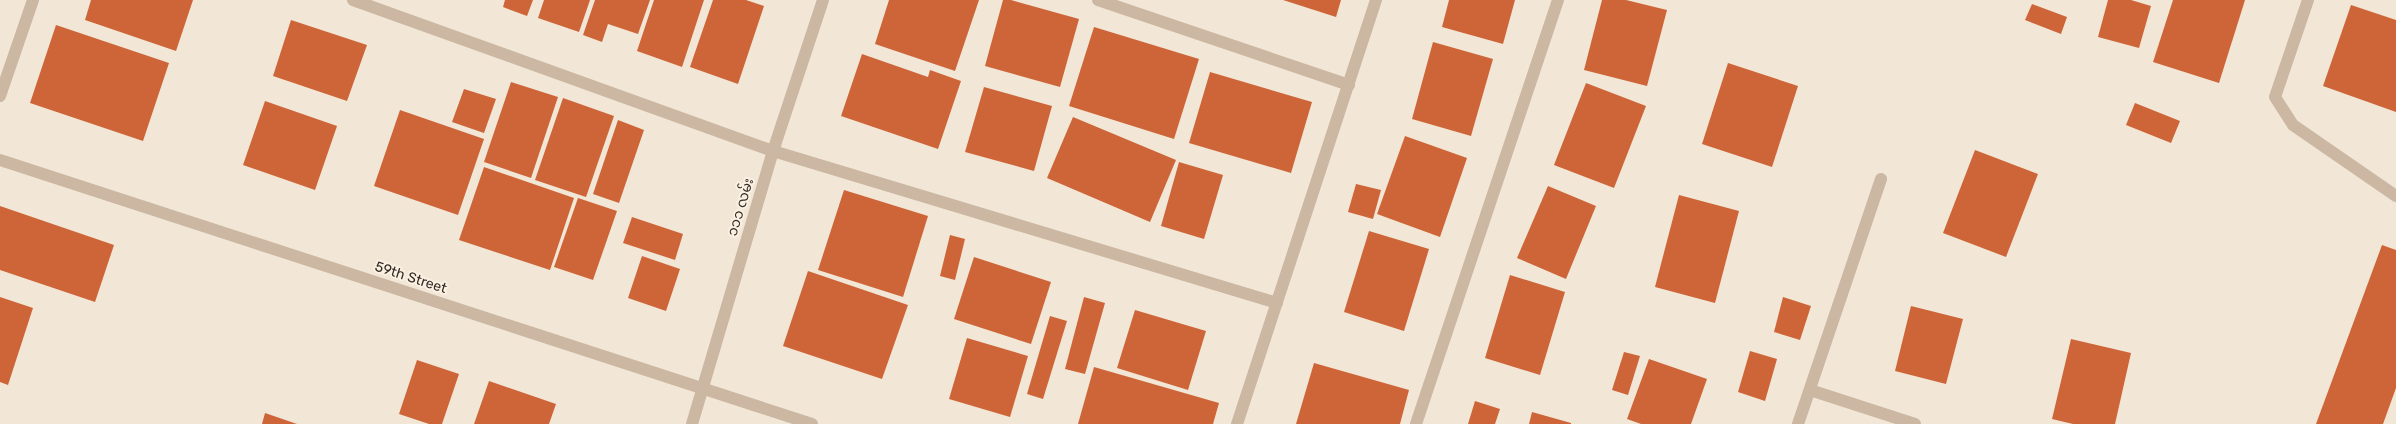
<svg xmlns="http://www.w3.org/2000/svg" width="2396" height="424" font-family="Rubik,'Noto Sans Myanmar',sans-serif">
<style>
.building{fill:#ce6538}
.lines{fill:none;stroke-linecap:round;stroke-linejoin:round}
.minor{stroke:#cbb7a2;stroke-width:12}
.labels{text-anchor:middle;stroke-width:4;stroke-linejoin:round;paint-order:stroke}
.street-label{font-size:14px;fill:#352b25;stroke:#faf1e2}
</style>
<rect width="100%" height="100%" fill="#f2e7d6"/>
<!-- building -->
<g class="building">
<path d="M91,0H193L176,51L85,20Z"/>
<path d="M505,0H533L527,16L503,7Z"/>
<path d="M544,0H590L579,32L538,18Z"/>
<path d="M595,0H650L638,34L608,24L602,42L583,35Z"/>
<path d="M654,0H704L682,67L637,51Z"/>
<path d="M713,0H746L764,6L738,84L690,67Z"/>
<path d="M889,0H979L955,71L875,44Z"/>
<path d="M1003,0H1011L1079,19L1060,87L985,66Z"/>
<path d="M1283,0H1341L1336,17Z"/>
<path d="M1449,0H1515L1503,44L1442,27Z"/>
<path d="M1602,0H1626L1667,10L1647,86L1584,70Z"/>
<path d="M2108,0H2131L2151,6L2139,48L2098,37Z"/>
<path d="M2173,0H2245L2219,83L2153,62Z"/>
<path d="M2032,4L2067,17L2061,34L2025,20Z"/>
<path d="M2351,5L2396,20V112L2323,86Z"/>
<path d="M291,20L367,45L347,101L273,76Z"/>
<path d="M56,25L169,63L143,141L30,103Z"/>
<path d="M1094,27L1199,59L1174,139L1069,106Z"/>
<path d="M1433,42L1493,59L1471,136L1412,119Z"/>
<path d="M862,54L928,77L930,70L961,81L938,149L841,116Z"/>
<path d="M1728,63L1798,86L1772,167L1702,144Z"/>
<path d="M1210,72L1312,102L1291,173L1189,143Z"/>
<path d="M511,82L558,97L531,178L484,162Z"/>
<path d="M1586,83L1646,106L1614,188L1554,165Z"/>
<path d="M984,87L1052,106L1034,171L965,152Z"/>
<path d="M464,89L496,99L484,133L452,122Z"/>
<path d="M563,98L614,116L586,197L535,180Z"/>
<path d="M265,101L337,126L315,190L243,165Z"/>
<path d="M2135,103L2180,121L2171,143L2126,125Z"/>
<path d="M400,110L484,139L458,215L374,186Z"/>
<path d="M1073,117L1176,160L1150,222L1047,178Z"/>
<path d="M618,120L644,130L619,203L593,194Z"/>
<path d="M1405,136L1467,158L1440,237L1377,214Z"/>
<path d="M1975,150L2038,174L2006,257L1943,233Z"/>
<path d="M1179,162L1223,175L1204,239L1161,226Z"/>
<path d="M484,167L574,198L550,270L459,240Z"/>
<path d="M1356,184L1381,190L1373,219L1348,212Z"/>
<path d="M1548,186L1596,206L1566,279L1517,258Z"/>
<path d="M844,190L928,216L903,297L818,270Z"/>
<path d="M1679,195L1739,211L1715,303L1655,287Z"/>
<path d="M578,198L617,211L593,280L554,267Z"/>
<path d="M0,206L114,245L95,302L0,270Z"/>
<path d="M632,217L683,234L675,260L623,243Z"/>
<path d="M1369,231L1429,249L1404,331L1344,312Z"/>
<path d="M950,235L965,239L955,280L940,276Z"/>
<path d="M2382,245L2396,250V388L2383,424H2316Z"/>
<path d="M642,256L680,269L666,311L628,298Z"/>
<path d="M974,257L1051,282L1031,344L954,319Z"/>
<path d="M808,271L908,305L882,379L783,346Z"/>
<path d="M1510,275L1565,292L1540,375L1485,358Z"/>
<path d="M0,297L33,308L8,385L0,382Z"/>
<path d="M1084,297L1105,303L1085,374L1065,369Z"/>
<path d="M1783,297L1811,306L1800,340L1774,332Z"/>
<path d="M1911,306L1963,319L1946,384L1895,371Z"/>
<path d="M1135,310L1206,331L1188,390L1117,368Z"/>
<path d="M1050,316L1067,321L1043,399L1027,394Z"/>
<path d="M967,338L1028,356L1010,417L949,399Z"/>
<path d="M2071,339L2131,353L2115,424H2073L2052,419Z"/>
<path d="M1750,351L1777,359L1765,401L1738,392Z"/>
<path d="M1624,352L1640,356L1628,395L1612,390Z"/>
<path d="M1649,359L1707,379L1691,424H1641L1627,419Z"/>
<path d="M417,360L459,374L442,424H429L399,414Z"/>
<path d="M1314,363L1409,390L1400,424H1296Z"/>
<path d="M1094,367L1219,403L1213,424H1078Z"/>
<path d="M489,381L556,404L549,424H474Z"/>
<path d="M1475,401L1500,409L1495,424H1468Z"/>
<path d="M1532,412L1571,423V424H1529Z"/>
<path d="M265,413L297,424H262Z"/>
</g>
<g class="lines">
<!-- minor -->
<g class="minor">
<path d="M353,0L773,151L1277,303"/>
<path d="M1098,0L1349,85"/>
<path d="M2308,0L2275,97L2293,125L2396,196"/>
<path d="M0,96L33,0"/>
<path d="M0,160L812,424"/>
<path d="M1810,390L1915,424"/>
<path d="M692,424L773,151L823,0"/>
<path d="M1237,424L1376,0"/>
<path d="M1416,424L1558,0"/>
<path d="M1798,424L1881,179"/>
</g>
</g>
<g class="labels">
<!-- street labels -->
<g class="street-label">
<text transform="translate(740 207) rotate(-73)" y="5">၁၁၁ လမ်း</text>
<text transform="translate(411 277) rotate(18)" y="5">59th Street</text>
</g>
</g>
</svg>
